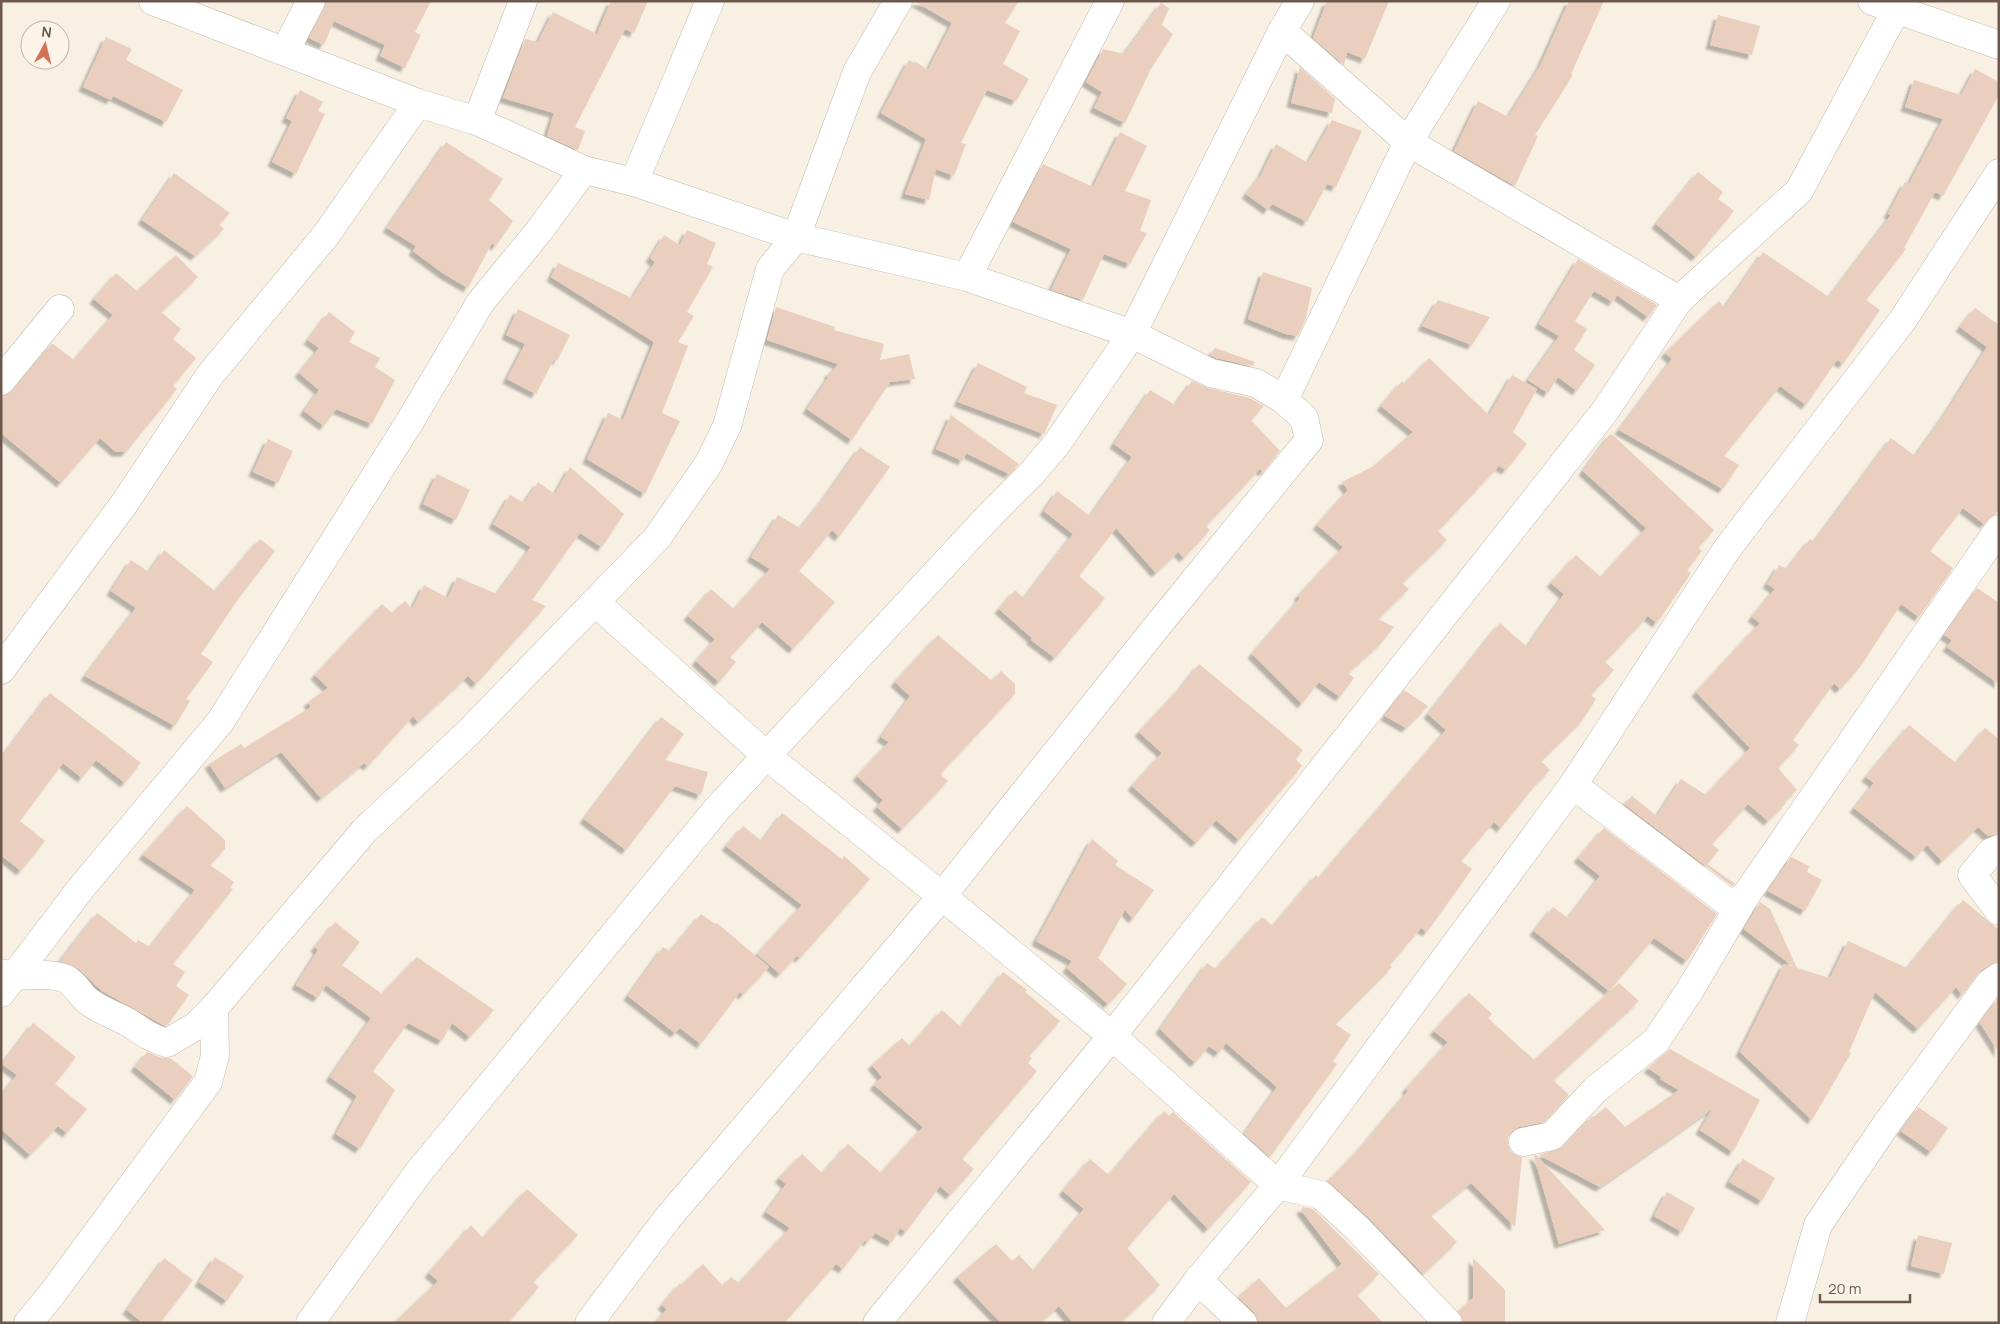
<svg xmlns="http://www.w3.org/2000/svg" width="2000" height="1324" font-family="Manrope,sans-serif">
<style>
.building{fill:#eacfbf;filter:url(#shadow)}
.lines{fill:none;stroke-linecap:round;stroke-linejoin:round}
.minor-casing{stroke:#c7b8ac;stroke-width:29}
.minor{stroke:#fff;stroke-width:28}
</style>
<defs>
<filter id="shadow"><feDropShadow dx="-4.5" dy="4.5" stdDeviation="1" flood-color="#0004"/></filter>
</defs>
<rect width="100%" height="100%" fill="#f8f0e3"/>
<!-- building -->
<g class="building">
<path d="M326,1H431L415,32L421,35L405,68L380,56L385,45L334,21L324,45L309,38Z"/>
<path d="M611,1H648L634,33L625,29L575,127L585,131L578,150L547,136L554,113L503,98L525,39L538,42L553,12L597,34Z"/>
<path d="M914,1H1019L1005,23L1020,31L1003,64L1029,79L1016,101L987,90L961,143L966,144L954,176L936,169L929,200L905,194L926,139L881,113L909,60L914,63L915,61L928,70L952,23Z"/>
<path d="M1327,1H1389L1365,59L1347,52L1344,65L1313,38Z"/>
<path d="M1569,1H1604L1571,74L1573,75L1535,135L1538,136L1515,186L1454,151L1478,101L1508,117L1540,66Z"/>
<path d="M1161,3L1169,8L1162,25L1173,34L1151,69L1145,68L1150,71L1125,123L1094,108L1102,92L1086,82L1103,49L1124,54Z"/>
<path d="M1718,15L1760,26L1752,55L1710,45Z"/>
<path d="M106,37L132,49L126,60L183,90L166,122L113,96L111,100L83,87Z"/>
<path d="M1300,67L1335,99L1332,113L1291,103Z"/>
<path d="M1975,69L1999,82V95L1943,196L1935,192L1904,248L1906,249L1866,300L1880,310L1843,364L1837,360L1806,405L1780,386L1724,456L1739,465L1723,489L1619,430L1672,359L1665,353L1719,301L1725,307L1763,252L1829,297L1891,215L1888,214L1905,182L1909,184L1943,119L1905,107L1914,80L1961,95Z"/>
<path d="M300,90L323,102L318,111L325,114L296,174L272,162L292,121L286,118Z"/>
<path d="M1332,120L1362,131L1336,187L1327,184L1307,222L1272,204L1268,210L1246,194L1261,175L1276,144L1308,163Z"/>
<path d="M1120,132L1147,146L1125,191L1151,200L1140,231L1147,233L1130,264L1104,254L1083,300L1051,290L1071,249L1013,222L1043,164L1093,187Z"/>
<path d="M446,142L503,179L489,200L513,221L496,246L492,243L468,288L444,274L413,251L416,246L387,228Z"/>
<path d="M1698,172L1723,192L1718,199L1734,211L1696,257L1656,224Z"/>
<path d="M174,173L230,213L219,224L224,229L195,256L142,220Z"/>
<path d="M687,230L716,243L707,264L713,267L687,312L694,316L678,342L688,346L662,413L680,421L645,494L587,459L608,413L623,420L654,342L551,277L558,263L632,298L655,262L650,258L664,235L680,245Z"/>
<path d="M176,255L198,277L161,312L181,329L173,339L196,358L173,386L177,389L126,452H116L100,438L61,483L1,433V396L13,391L52,343L74,360L113,315L94,299L116,273L137,291Z"/>
<path d="M1578,259L1657,305L1648,317L1617,295L1613,302L1594,291L1575,321L1587,329L1574,350L1595,365L1577,391L1558,377L1548,393L1528,380L1559,336L1539,324Z"/>
<path d="M1263,272L1312,288L1306,318L1298,336L1286,334L1248,319Z"/>
<path d="M1438,300L1490,317L1472,345L1422,326Z"/>
<path d="M776,307L835,327L834,330L884,344L880,360L909,354L915,379L890,382L852,440L807,409L829,376V372L833,371L838,364L767,340Z"/>
<path d="M1975,308L1999,325V510L1984,524L1963,508L1930,551L1953,568L1919,617L1901,604L1860,667L1840,689L1834,683L1793,740L1799,745L1778,768L1797,790L1784,801L1786,803L1768,821L1748,804L1712,844L1719,850L1707,864L1735,884L1732,886L1624,804L1632,796L1657,816L1681,779L1706,795L1750,748L1696,692L1760,623L1752,617L1775,589L1767,584L1779,565L1787,569L1810,539L1814,542L1891,438L1915,456L1947,411L1987,347L1960,327Z"/>
<path d="M518,309L570,335L557,361L554,359L536,394L507,379L525,344L506,335Z"/>
<path d="M329,312L355,332L349,342L380,358L375,367L395,380L372,424L336,409L324,426L304,411L319,390L299,373L319,348L308,340Z"/>
<path d="M1215,348L1255,362L1253,366L1216,358L1210,355Z"/>
<path d="M1429,358L1489,415L1512,375L1537,389L1513,432L1527,444L1506,470L1499,466L1438,531L1447,540L1402,583L1409,589L1378,619L1394,627L1381,643L1348,673L1354,678L1340,697L1319,682L1302,704L1252,654L1300,598L1298,596L1343,547L1317,525L1348,490L1342,482L1374,466L1413,432L1381,406L1402,381L1404,384Z"/>
<path d="M978,363L1027,387L1024,393L1057,405L1044,434L958,402Z"/>
<path d="M1192,381L1208,388L1250,398L1264,406L1251,420L1280,451L1263,472L1260,469L1206,526L1210,530L1184,558L1178,552L1156,573L1116,528L1079,576L1105,598L1055,658L1031,640L1032,638L999,609L1015,590L1024,598L1073,534L1044,511L1057,491L1090,516L1132,457L1114,444L1150,390L1175,405Z"/>
<path d="M951,415L1019,464L1009,474L966,453L963,461L936,449Z"/>
<path d="M1610,434L1614,436L1714,530L1698,548L1702,551L1687,570L1691,573L1657,623L1648,616L1605,662L1614,670L1591,695L1596,699L1582,721L1541,761L1550,770L1536,784L1501,828L1494,822L1461,861L1472,869L1427,932L1421,928L1390,965L1392,967L1335,1024L1351,1035L1333,1061L1337,1064L1270,1157L1244,1134L1277,1087L1226,1043L1219,1053L1209,1046L1195,1063L1160,1029L1207,963L1216,969L1262,917L1273,926L1316,875L1319,878L1446,730L1428,714L1500,623L1527,647L1564,594L1551,583L1576,555L1601,577L1646,528L1583,471Z"/>
<path d="M268,439L293,451L278,483L253,472Z"/>
<path d="M860,447L890,467L839,537L832,530L799,571L835,602L793,649L762,622L730,657L736,662L719,682L696,661L715,639L688,616L711,589L734,609L770,569L751,557L778,515L800,528L827,494Z"/>
<path d="M570,467L624,514L602,547L580,533L532,600L546,606L476,684L468,676L418,722L413,716L368,766L364,763L321,798L281,752L225,788L209,764L241,744L244,748L311,707L308,702L328,688L315,675L382,604L392,613L405,601L412,609L424,585L448,598L457,577L497,594L531,547L493,524L510,495L524,503L538,482L555,494Z"/>
<path d="M437,474L470,490L456,520L423,504Z"/>
<path d="M260,539L275,551L238,599L201,654L213,662L186,699L190,701L175,726L85,676L136,608L111,591L131,560L149,572L164,550L215,591Z"/>
<path d="M1977,588L1999,603V684L1947,647L1952,640L1944,635Z"/>
<path d="M938,635L992,681L1001,671L1015,684V694L940,774L948,781L902,829L877,807L883,800L857,776L889,742L881,737L910,696L895,682Z"/>
<path d="M1199,664L1303,750L1296,759L1302,766L1239,840L1216,820L1196,843L1132,786L1162,753L1139,732L1182,686Z"/>
<path d="M1404,690L1428,706L1406,728L1385,716Z"/>
<path d="M50,693L141,763L125,783L96,760L82,778L63,763L20,821L45,841L21,871L1,855V758Z"/>
<path d="M661,717L684,734L665,760L708,772L701,795L675,786L626,850L584,819Z"/>
<path d="M1909,725L1956,763L1985,728L1999,739V834L1988,836L1978,827L1942,861L1927,845L1916,857L1854,808L1874,783L1866,777Z"/>
<path d="M187,806L225,840V849L210,865L234,882L230,888L233,889L173,964L185,972L176,986L189,995L169,1023L165,1026L102,991L79,969L60,961L97,913L136,943L138,940L150,947L195,890L143,855Z"/>
<path d="M782,813L842,859L844,856L870,879L800,958L797,956L780,974L757,954L802,905L726,846L743,826L762,841Z"/>
<path d="M1604,828L1717,914L1687,961L1654,938L1609,991L1534,931L1553,907L1568,918L1600,876L1578,858Z"/>
<path d="M1092,839L1118,861L1115,865L1154,890L1133,919L1125,910L1098,958L1127,984L1108,1004L1067,968L1072,961L1036,941Z"/>
<path d="M1791,857L1809,866L1807,872L1822,880L1805,911L1768,891Z"/>
<path d="M1963,900L1999,930V961L1981,970L1962,995L1956,987L1918,1029L1875,992L1849,1052L1851,1053L1812,1120L1740,1052L1784,964L1794,967L1744,929L1760,902L1770,909L1797,968L1830,978L1848,941L1907,968Z"/>
<path d="M701,914L715,924L717,923L769,967L743,995L740,992L701,1044L680,1028L675,1033L628,996L663,947L670,951Z"/>
<path d="M335,922L360,942L342,965L382,994L417,957L494,1010L470,1037L452,1023L442,1041L408,1023L373,1071L395,1090L360,1149L336,1134L357,1096L330,1077L371,1018L326,985L318,998L296,985L318,950L315,947Z"/>
<path d="M1003,972L1027,990L1025,992L1060,1021L1029,1056L1032,1058L1028,1063L1037,1071L962,1159L974,1169L950,1195L940,1186L906,1232L900,1228L892,1242L875,1233L868,1242L865,1240L843,1269L836,1264L784,1323H655L667,1309L662,1305L680,1283L682,1285L703,1264L723,1286L731,1277L739,1283L790,1228L766,1212L786,1184L779,1178L802,1154L822,1173L848,1144L881,1173L923,1127L874,1085L882,1077L872,1065L902,1038L910,1046L942,1010L961,1027Z"/>
<path d="M1619,983L1639,1001L1553,1080L1569,1095L1544,1122L1519,1127L1512,1131L1508,1137V1145L1511,1152L1522,1157L1515,1227L1471,1183L1430,1215L1457,1242L1423,1274L1368,1217L1328,1181L1362,1146L1408,1091L1406,1089L1448,1042L1434,1031L1469,993L1492,1014L1488,1018L1534,1060Z"/>
<path d="M1999,997V1053L1980,1023Z"/>
<path d="M33,1023L76,1057L55,1084L87,1109L67,1133L58,1126L30,1155L1,1129V1095L17,1075L2,1064Z"/>
<path d="M1670,1049L1760,1100L1733,1152L1700,1130L1712,1109L1600,1187L1539,1155L1563,1147L1592,1116L1594,1117L1606,1107L1625,1127L1679,1090L1660,1079L1661,1077L1648,1068Z"/>
<path d="M147,1052L162,1058H170L193,1076L175,1100L135,1067Z"/>
<path d="M1918,1107L1948,1128L1931,1152L1901,1131Z"/>
<path d="M1164,1111L1169,1116L1173,1112L1251,1182L1208,1229L1174,1194L1127,1248L1160,1285L1120,1323H1073L1059,1306L1040,1323H1001L957,1277L996,1244L1012,1261L1019,1255L1034,1271L1084,1209L1063,1191L1090,1159L1109,1175Z"/>
<path d="M1536,1155L1605,1230L1559,1244L1534,1156Z"/>
<path d="M1743,1159L1775,1178L1762,1201L1729,1182Z"/>
<path d="M527,1189L578,1235L533,1282L539,1287L508,1323H394L438,1281L429,1273L471,1225L483,1238Z"/>
<path d="M1667,1192L1695,1208L1682,1232L1654,1216Z"/>
<path d="M1303,1207L1313,1209L1379,1274L1357,1295L1383,1323H1258L1254,1312L1238,1297L1259,1278L1286,1308L1342,1264L1301,1210Z"/>
<path d="M1918,1235L1952,1243L1944,1274L1911,1266Z"/>
<path d="M215,1257L244,1276L227,1301L199,1282Z"/>
<path d="M164,1258L193,1280L160,1323H143L127,1310Z"/>
<path d="M1473,1258L1505,1290V1323H1463L1458,1311L1473,1298Z"/>
</g>
<g class="lines">
<defs>
<g id="minor">
<path d="M153,1L418,103L477,121L584,170L634,182L796,237L967,277L1132,334L1211,373L1256,383L1284,400L1304,418L1309,440L1150,635L942,896L667,1219L589,1323"/>
<path d="M1872,1L1999,45"/>
<path d="M1282,31L1408,142L1679,300"/>
<path d="M285,51L311,1"/>
<path d="M477,121L523,1"/>
<path d="M634,182L710,1"/>
<path d="M967,277L1110,1"/>
<path d="M1,381L60,309"/>
<path d="M1284,400L1408,142L1496,1"/>
<path d="M595,602L768,757L942,896L1112,1036L1278,1185L1321,1195L1357,1228L1448,1323"/>
<path d="M1,670L124,504L210,375L326,235L418,103"/>
<path d="M1573,785L1726,901L1737,902L1746,895"/>
<path d="M1999,849L1991,852L1972,875L1999,911"/>
<path d="M1,973C22,980 47,970 66,979C76,984 80,995 88,1001C101,1011 115,1015 129,1023C143,1032 150,1038 167,1043L196,1026L214,1008L365,830L469,732L657,538L709,463L727,426L770,269L796,237L857,72L898,1"/>
<path d="M1,993L82,887L220,722L409,423L480,303L539,231L584,170"/>
<path d="M1523,1142L1552,1136L1595,1090L1656,1041L1690,990L1746,895L1999,529"/>
<path d="M1198,1280L1243,1323"/>
<path d="M28,1323L52,1294L208,1082L215,1056L214,1008"/>
<path d="M310,1323L418,1173L717,809L990,515L1033,472L1058,442L1132,334L1282,31L1300,1"/>
<path d="M877,1323L1112,1036L1605,411L1679,300L1799,191L1901,1"/>
<path d="M1166,1323L1198,1280L1278,1185L1573,785L1727,549L1902,321L1999,173"/>
<path d="M1790,1323L1818,1225L1885,1126L1990,983L1999,977"/>
</g>
</defs>
<!-- minor casing -->
<use href="#minor" class="minor-casing"/>
<!-- minor -->
<use href="#minor" class="minor"/>
</g>
<!-- border -->
<rect width="2000" height="1324" fill="none" stroke="#6d584d" stroke-width="5"/>
<!-- north arrow -->
<g transform="translate(45 45) rotate(7)"><circle r="24" fill="#fcf4e9" stroke="#c3b6ab"/>
<path d="M0-4L9 19L0 12L-9 19Z" fill="#d27259"/>
<text y="-8" font-size="14" font-weight="bold" text-anchor="middle" fill="#6d584d">N</text>
</g>
<!-- scale -->
<path d="M1820 1294v8h90v-8" fill="none" stroke="#6d584d" stroke-width="2.5"/>
<text x="1828" y="1294" font-size="15" fill="#6d584d" stroke="#fcf4e9" stroke-width="4" paint-order="stroke">20 m</text>
</svg>
